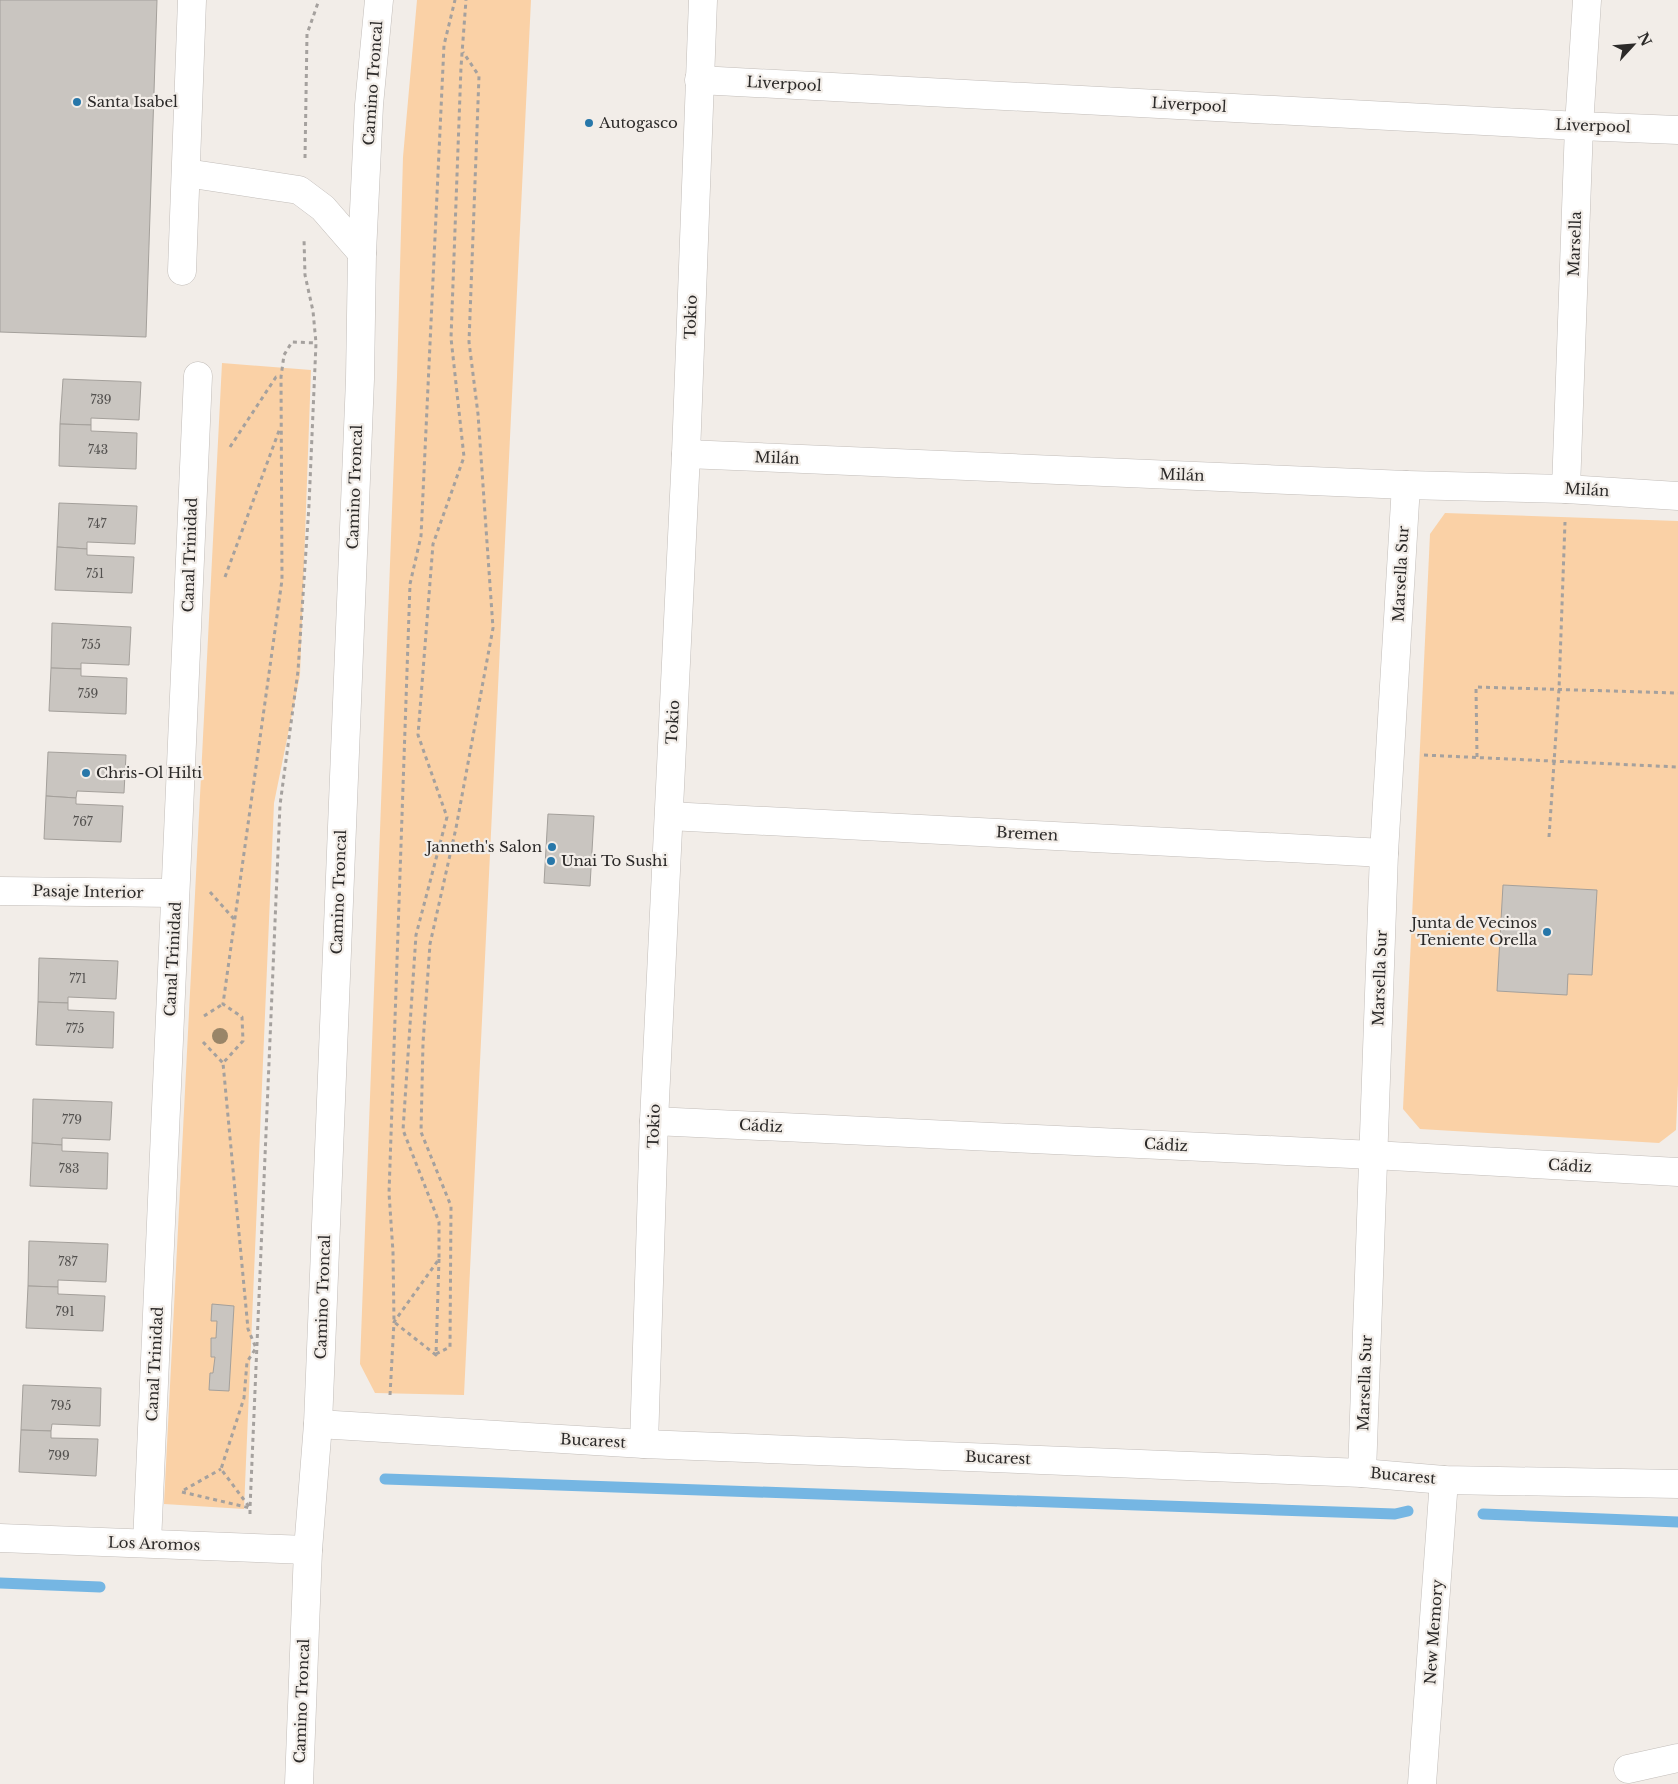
<svg xmlns="http://www.w3.org/2000/svg" width="1678" height="1784" font-family="'Libre Baskerville',serif">
<style>
.green{fill:#fad1a6}
.lines{fill:none;stroke-linecap:round;stroke-linejoin:round}
.stream{stroke:#75b6e3;stroke-width:11}
.building{fill:#c9c5c0;stroke:#a4a09b}
.minor-casing{stroke:#c2bdb9;stroke-width:29}
.major-casing{stroke:#c2bdb9;stroke-width:29}
.path{stroke:#a5a19e;stroke-width:3;stroke-dasharray:4 4;stroke-linecap:butt}
.minor{stroke:#fff;stroke-width:28}
.major{stroke:#fff;stroke-width:28}
.tree{fill:#998568}
.poi-dot{fill:#2777a9;stroke:#f2ede8;stroke-width:2}
.labels{text-anchor:middle;stroke-width:4.5;stroke-linejoin:round;paint-order:stroke}
.number-label{font-size:12px;fill:#53514f}
.street-label{font-size:15px;fill:#2c2a29;stroke:#f2ede8}
.poi-label{font-size:15px;fill:#2c2a29;stroke:#f2ede8;text-anchor:start}
</style>
<rect width="100%" height="100%" fill="#f2ede8"/>
<!-- green -->
<g class="green">
<path d="M417,0H531L464,1395L375,1393L360,1364L397,377L403,157Z"/>
<path d="M222,363L311,370L300,675L274,803L244,1509L164,1504Z"/>
<path d="M1445,513L1678,521V1084L1676,1130L1659,1143L1420,1129L1403,1109L1430,534Z"/>
</g>
<g class="lines">
<!-- stream -->
<g class="stream">
<path d="M385,1479L1395,1514L1408,1511"/>
<path d="M1483,1514L1678,1522"/>
<path d="M0,1583L100,1587"/>
</g>
</g>
<!-- building -->
<g class="building">
<path d="M0,0H157L146,337L0,332Z"/>
<path d="M63,379L141,382L139,420L91,418V425L60,424Z"/>
<path d="M60,424L91,425V431L137,433L136,469L59,466Z"/>
<path d="M59,503L137,506L135,544L87,542V549L57,547Z"/>
<path d="M57,547L87,549V555L134,557L132,593L55,590Z"/>
<path d="M52,623L131,627L129,665L81,663V669L51,668Z"/>
<path d="M51,668L81,669V676L127,678L126,714L49,711Z"/>
<path d="M48,752L126,755L124,793L77,791L76,798L46,796Z"/>
<path d="M46,796L76,798V804L123,806L121,842L44,839Z"/>
<path d="M548,814L594,816L590,886L544,883Z"/>
<path d="M1503,885L1597,890L1592,975L1568,974L1567,995L1497,991Z"/>
<path d="M39,958L118,961L116,999L68,997V1003L38,1002Z"/>
<path d="M38,1002L68,1003V1010L114,1012L113,1048L36,1045Z"/>
<path d="M33,1099L112,1102L110,1140L62,1138V1145L32,1143Z"/>
<path d="M32,1143L62,1145V1151L108,1153L107,1189L30,1186Z"/>
<path d="M29,1241L108,1244L106,1282L58,1280V1287L28,1286Z"/>
<path d="M28,1286L58,1287V1294L105,1296L103,1331L26,1328Z"/>
<path d="M212,1304L234,1306L229,1391L209,1390L210,1373H213L215,1357H211V1338H216L217,1321H211Z"/>
<path d="M23,1385L101,1388L100,1426L52,1424L51,1431L21,1430Z"/>
<path d="M21,1430L51,1431V1438L98,1439L96,1476L19,1472Z"/>
</g>
<g class="lines">
<defs>
<g id="minor">
<path d="M699,80L1579,126L1678,130"/>
<path d="M186,173L299,190L323,208L362,253"/>
<path d="M182,271L192,0"/>
<path d="M686,454L1406,485L1566,489L1678,496"/>
<path d="M1566,489L1579,126L1587,0"/>
<path d="M669,816L1384,853"/>
<path d="M0,891L175,893"/>
<path d="M654,1121L1373,1155L1678,1172"/>
<path d="M318,1424L644,1444L1362,1473L1444,1480L1678,1484"/>
<path d="M644,1444L654,1121L686,454L703,0"/>
<path d="M1362,1473L1384,853L1406,485"/>
<path d="M0,1538L308,1550"/>
<path d="M147,1543L198,376"/>
<path d="M1628,1769L1678,1758"/>
<path d="M1422,1784L1444,1480"/>
</g>
<path id="major" d="M299,1784L308,1550L318,1424L360,379L362,253L369,105L379,0"/>
</defs>
<!-- minor casing -->
<use href="#minor" class="minor-casing"/>
<!-- major casing -->
<use href="#major" class="major-casing"/>
<!-- path -->
<g class="path">
<path d="M305,158L307,34L319,0"/>
<path d="M230,447L276,377H281"/>
<path d="M225,577L280,428"/>
<path d="M1424,755L1678,767"/>
<path d="M1477,757L1476,687L1678,693"/>
<path d="M1549,837L1559,689L1565,522"/>
<path d="M210,892L234,919"/>
<path d="M204,1016L223,1004"/>
<path d="M203,1042L223,1063"/>
<path d="M439,1259L436,1355L394,1322L393,1252L389,1193L410,584L421,536L444,45L455,0"/>
<path d="M436,1354L450,1347L451,1206L421,1132L423,1043L430,944L456,828L493,628L478,414L469,342L479,76L463,52"/>
<path d="M390,1395L394,1322L439,1259V1222L403,1130L416,935L447,817L418,735L433,544L464,457L451,338L461,67L466,0"/>
<path d="M184,1490L221,1469"/>
<path d="M182,1492L250,1508L280,805L298,671L309,505L316,343L313,311L305,275L304,239"/>
<path d="M250,1514V1508L221,1469L244,1398L247,1362L256,1348L248,1329L223,1063L243,1041L242,1017L223,1004L282,580L281,377L284,355L292,342L316,343"/>
</g>
<!-- minor -->
<use href="#minor" class="minor"/>
<!-- major -->
<use href="#major" class="major"/>
</g>
<!-- trees -->
<circle class="tree" cx="220" cy="1036" r="8"/>
<!-- markers -->
<g class="poi-dot">
<circle cx="77" cy="102" r="5"/>
<circle cx="589" cy="123" r="5"/>
<circle cx="86" cy="773" r="5"/>
<circle cx="552" cy="847" r="5"/>
<circle cx="551" cy="861" r="5"/>
<circle cx="1547" cy="932" r="5"/>
</g>
<g class="labels">
<!-- number labels -->
<g class="number-label">
<text x="101" y="404">739</text>
<text x="98" y="454">743</text>
<text x="97" y="528">747</text>
<text x="95" y="578">751</text>
<text x="91" y="649">755</text>
<text x="88" y="698">759</text>
<text x="83" y="826">767</text>
<text x="78" y="983">771</text>
<text x="75" y="1033">775</text>
<text x="72" y="1124">779</text>
<text x="69" y="1173">783</text>
<text x="68" y="1266">787</text>
<text x="65" y="1316">791</text>
<text x="61" y="1410">795</text>
<text x="59" y="1460">799</text>
</g>
<!-- street labels -->
<g class="street-label">
<text transform="translate(373 83) rotate(-86)" y="5">Camino Troncal</text>
<text transform="translate(784 84) rotate(3)" y="5">Liverpool</text>
<text transform="translate(1189 105) rotate(3)" y="5">Liverpool</text>
<text transform="translate(1593 126) rotate(2)" y="5">Liverpool</text>
<text transform="translate(1575 244) rotate(-88)" y="5">Marsella</text>
<text transform="translate(691 317) rotate(-88)" y="5">Tokio</text>
<text transform="translate(777 458) rotate(2)" y="5">Milán</text>
<text transform="translate(1182 475) rotate(2)" y="5">Milán</text>
<text transform="translate(355 487) rotate(-88)" y="5">Camino Troncal</text>
<text transform="translate(1587 490) rotate(3)" y="5">Milán</text>
<text transform="translate(190 555) rotate(-88)" y="5">Canal Trinidad</text>
<text transform="translate(1401 574) rotate(-87)" y="5">Marsella Sur</text>
<text transform="translate(673 722) rotate(-87)" y="5">Tokio</text>
<text transform="translate(1027 834) rotate(3)" y="5">Bremen</text>
<text transform="translate(88 892) rotate(1)" y="5">Pasaje Interior</text>
<text transform="translate(339 892) rotate(-88)" y="5">Camino Troncal</text>
<text transform="translate(173 959) rotate(-87)" y="5">Canal Trinidad</text>
<text transform="translate(1380 978) rotate(-88)" y="5">Marsella Sur</text>
<text transform="translate(654 1126) rotate(-88)" y="5">Tokio</text>
<text transform="translate(761 1126) rotate(3)" y="5">Cádiz</text>
<text transform="translate(1166 1145) rotate(3)" y="5">Cádiz</text>
<text transform="translate(1570 1166) rotate(3)" y="5">Cádiz</text>
<text transform="translate(323 1297) rotate(-88)" y="5">Camino Troncal</text>
<text transform="translate(155 1364) rotate(-87)" y="5">Canal Trinidad</text>
<text transform="translate(1365 1383) rotate(-88)" y="5">Marsella Sur</text>
<text transform="translate(593 1441) rotate(3)" y="5">Bucarest</text>
<text transform="translate(998 1458) rotate(2)" y="5">Bucarest</text>
<text transform="translate(1403 1476) rotate(5)" y="5">Bucarest</text>
<text transform="translate(154 1544) rotate(2)" y="5">Los Aromos</text>
<text transform="translate(1434 1632) rotate(-86)" y="5">New Memory</text>
<text transform="translate(302 1701) rotate(-88)" y="5">Camino Troncal</text>
</g>
<!-- poi labels -->
<g class="poi-label">
<text x="87" y="107">Santa Isabel</text>
<text x="599" y="128">Autogasco</text>
<text x="96" y="778">Chris-Ol Hilti</text>
<text x="542" y="852" text-anchor="end">Janneth's Salon</text>
<text x="561" y="866">Unai To Sushi</text>
<text x="1537" y="928" text-anchor="end">Junta de Vecinos<tspan x="1537" dy="17">Teniente Orella</tspan></text>
</g>
</g>
<!-- north arrow -->
<g transform="translate(1633 45) rotate(64)" stroke="#f2ede8" stroke-width="4" paint-order="stroke">
<path d="M0-4L9 19L0 12L-9 19Z" fill="#2c2a29"/>
<text y="-8" font-size="14" font-weight="bold" text-anchor="middle" fill="#2c2a29">N</text>
</g>
</svg>
